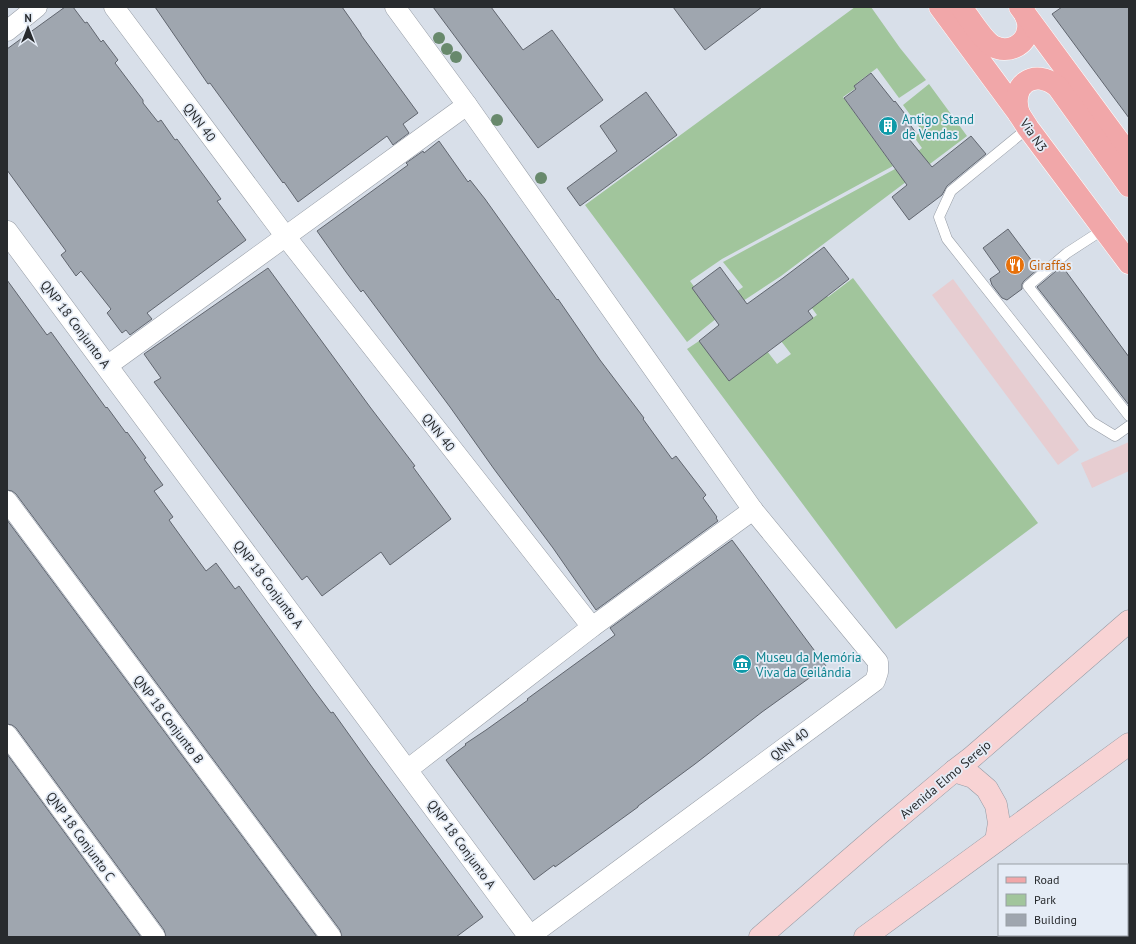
<svg xmlns="http://www.w3.org/2000/svg" width="1136" height="944" font-family="'PT Sans',sans-serif">
<style>
.commercial{fill:#e7cdd1}
.green{fill:#a1c59c}
.building{fill:#9fa6af;stroke:#61666f}
.lines{fill:none;stroke-linecap:round;stroke-linejoin:round}
.service-casing{stroke:#969ca5;stroke-width:11}
.minor-casing{stroke:#969ca5;stroke-width:21}
.tertiary-casing{stroke:#969ca5;stroke-width:23}
.secondary-casing{stroke:#969ca5;stroke-width:23}
.primary-casing{stroke:#fff;stroke-width:23}
.service{stroke:#fff;stroke-width:10}
.minor{stroke:#fff;stroke-width:20}
.tertiary{stroke:#fff;stroke-width:22}
.secondary{stroke:#f8d3d4;stroke-width:22}
.primary{stroke:#f1a7a9;stroke-width:22}
.tree{fill:#68896c}
.labels{text-anchor:middle;stroke-width:3.5;stroke-linejoin:round;paint-order:stroke}
.culture-label{font-size:13px;fill:#0d838f;stroke:#e5ecf6;text-anchor:start}
.street-label{font-size:13px;fill:#282b2e;stroke:#e5ecf6}
.food-label{font-size:13px;fill:#c56008;stroke:#e5ecf6;text-anchor:start}
</style>
<rect width="100%" height="100%" fill="#d8dfe9"/>
<!-- commercial -->
<g class="commercial">
<path d="M953,279L1079,450L1058,465L932,295Z"/>
<path d="M1129,442V471L1092,488L1081,463Z"/>
</g>
<!-- green -->
<g class="green">
<path d="M855,7H871L900,48L926,80L899,98L877,68L857,83L859,86L843,97L893,166L722,259L690,281L711,310L743,287L723,262L895,169L922,148L914,137L922,131L903,105L929,84L967,136L781,276L717,318L687,342L585,205Z"/>
<path d="M802,265L828,297L853,278L1038,523L896,629L687,349L702,339L731,377L767,351L777,364L791,354L781,341L817,315L788,276Z"/>
</g>
<!-- building -->
<g class="building">
<path d="M65,7H73L85,23L87,22L101,42L103,40L118,60L115,63L143,100V103L158,122L161,120L175,140L177,139L221,199L217,201L246,240L147,313L152,319L130,335L126,330L122,333L107,313L111,309L81,271L76,276L61,255L66,251L7,170V49Z"/>
<path d="M155,7H342L361,34V35L418,113L403,124L409,133L393,145L387,136L298,202L284,182L283,183L210,83L208,84Z"/>
<path d="M433,7H491L523,50L552,30L603,100L538,148Z"/>
<path d="M673,7H762L705,50Z"/>
<path d="M1062,7H1129V118L1052,14Z"/>
<path d="M871,73L894,102L895,101L908,118L906,119L916,133L909,139L932,167L971,136L986,154L947,186L942,195L909,220L892,197L907,185L844,98L856,89L854,86Z"/>
<path d="M646,92L677,135L580,206L567,188L617,151L600,126Z"/>
<path d="M439,141L468,182L470,180L485,199L557,300L558,299L600,360L644,418L643,419L672,459L676,456L706,495L703,498L717,517L716,518L718,521L596,610L553,548L494,469L450,407L363,290L361,292L346,272L317,231L408,165L406,163L423,151L424,153Z"/>
<path d="M1008,229L1038,269L1024,281L1022,284V289L1007,300L1002,298L992,285L990,279L1000,272L983,248Z"/>
<path d="M824,247L849,279L808,311L813,318L729,381L699,341L719,325L692,288L720,267L747,304L783,278Z"/>
<path d="M1062,266L1129,357V405L1037,287Z"/>
<path d="M268,268L370,407L415,466L413,467L451,519L390,565L381,552L322,596L307,576L302,580L154,382L161,378L144,354Z"/>
<path d="M7,280L47,335L51,332L106,408L107,407L126,433L127,432L146,458L144,459L163,485L154,491L173,517L169,520L187,545L206,571L216,563L235,589L239,586L313,689L331,713L333,712L370,764L483,917L456,937H342L340,930L16,494L12,491L7,490Z"/>
<path d="M7,520L317,937H166L164,930L16,728L12,725L7,724Z"/>
<path d="M732,540L826,666L762,712L695,764L638,806V807L555,867L554,865L534,880L446,760L466,745L465,744L486,730L528,700L527,699L615,635L610,628Z"/>
<path d="M7,754L141,937H7Z"/>
</g>
<g class="lines">
<defs>
<g id="service">
<path d="M1028,128L951,191L939,217L947,239L1092,422L1115,436L1129,426"/>
<path d="M1104,229L1067,253L1028,286L1129,416"/>
</g>
<g id="minor">
<path d="M114,7L286,237L592,627"/>
<path d="M395,7L467,105L753,510L878,662V672L875,681L530,936"/>
<path d="M7,31L37,7"/>
<path d="M107,366L467,105"/>
<path d="M7,501L331,937"/>
<path d="M7,735L155,937"/>
<path d="M407,770L592,627L753,510"/>
</g>
<path id="tertiary" d="M7,232L530,937"/>
<g id="secondary">
<path d="M954,771L973,777L987,789L996,805L999,823L996,841"/>
<path d="M760,937L879,834L954,771L971,758L1129,621"/>
<path d="M865,937L1129,744"/>
</g>
<g id="primary">
<path d="M940,7L1019,114L1028,128L1129,263"/>
<path d="M961,7C969,17 983,41 993,46C1007,54 1026,46 1028,29C1029,23 1027,18 1025,14"/>
<path d="M1020,7L1129,155"/>
<path d="M1019,114C1009,85 1034,67 1058,87L1129,186"/>
</g>
</defs>
<!-- service casing -->
<use href="#service" class="service-casing"/>
<!-- minor casing -->
<use href="#minor" class="minor-casing"/>
<!-- tertiary casing -->
<use href="#tertiary" class="tertiary-casing"/>
<!-- secondary casing -->
<use href="#secondary" class="secondary-casing"/>
<!-- primary casing -->
<use href="#primary" class="primary-casing"/>
<!-- service -->
<use href="#service" class="service"/>
<!-- minor -->
<use href="#minor" class="minor"/>
<!-- tertiary -->
<use href="#tertiary" class="tertiary"/>
<!-- secondary -->
<use href="#secondary" class="secondary"/>
<!-- primary -->
<use href="#primary" class="primary"/>
</g>
<!-- trees -->
<g class="tree">
<circle cx="439" cy="38" r="6"/>
<circle cx="447" cy="49" r="6"/>
<circle cx="456" cy="57" r="6"/>
<circle cx="497" cy="120" r="6"/>
<circle cx="541" cy="178" r="6"/>
</g>
<!-- icons -->
<defs>
<symbol id="building-disc" viewBox="-11 -11 22 22"><circle r="9.5" fill="#0f9aa8" stroke="#e5ecf6"/><path d="M-4-6H4V6H1V3H-1V6H-4ZM-2.5-4.3h1.7v1.8h-1.7ZM.8-4.3h1.7v1.8H.8ZM-2.5-1h1.7V.8h-1.7ZM.8-1h1.7V.8H.8Z" fill="#fff"/></symbol>
<symbol id="restaurant-disc" viewBox="-11 -11 22 22"><circle r="9.5" fill="#e8710a" stroke="#e5ecf6"/><path d="M-5-6h1v4h1v-4h1v4h1v-4h1v5L-1.5 .5V6h-2V.5L-5-1ZM5-6V6H3V1.5H1.5Q1.5-4 5-6Z" fill="#fff"/></symbol>
<symbol id="museum-disc" viewBox="-11 -11 22 22"><circle r="9.5" fill="#0f9aa8" stroke="#e5ecf6"/><path d="M0-6L6-3V-2H-6V-3ZM-5-1h2V3h-2ZM-1-1h2V3h-2ZM3-1h2V3H3ZM-6 4H6V6H-6Z" fill="#fff"/></symbol>
</defs>
<g fill-rule="evenodd">
<use href="#building-disc" x="877" y="115" width="22" height="22"/>
<use href="#restaurant-disc" x="1004" y="254" width="22" height="22"/>
<use href="#museum-disc" x="731" y="653" width="22" height="22"/>
</g>
<g class="labels">
<!-- culture labels -->
<g class="culture-label">
<text x="902" y="124">Antigo Stand<tspan x="902" dy="15">de Vendas</tspan></text>
<text x="756" y="662">Museu da Memória<tspan x="756" dy="15">Viva da Ceilândia</tspan></text>
</g>
<!-- street labels -->
<g class="street-label">
<text transform="translate(200 122) rotate(53)" y="5">QNN 40</text>
<text transform="translate(1034 135) rotate(55)" y="5">Via N3</text>
<text transform="translate(76 324) rotate(53)" y="5">QNP 18 Conjunto A</text>
<text transform="translate(439 432) rotate(52)" y="5">QNN 40</text>
<text transform="translate(269 584) rotate(53)" y="5">QNP 18 Conjunto A</text>
<text transform="translate(169 719) rotate(53)" y="5">QNP 18 Conjunto B</text>
<text transform="translate(789 744) rotate(-37)" y="5">QNN 40</text>
<text transform="translate(945 779) rotate(-40)" y="5">Avenida Elmo Serejo</text>
<text transform="translate(81 836) rotate(54)" y="5">QNP 18 Conjunto C</text>
<text transform="translate(462 844) rotate(54)" y="5">QNP 18 Conjunto A</text>
</g>
<!-- food labels -->
<g class="food-label">
<text x="1029" y="270">Giraffas</text>
</g>
</g>
<!-- border -->
<rect width="1136" height="944" fill="none" stroke="#282b2e" stroke-width="16"/>
<!-- legend -->
<rect x="998" y="864" width="130" height="72" fill="#e5ecf6" stroke="#999fa6"/>
<rect x="1006" y="877" width="20" height="6" fill="#f1a7a9" stroke="#999fa6"/>
<text x="1034" y="884" font-size="12" fill="#282b2e">Road</text>
<rect x="1006" y="894" width="20" height="12" fill="#a1c59c" stroke="#999fa6"/>
<text x="1034" y="904" font-size="12" fill="#282b2e">Park</text>
<rect x="1006" y="914" width="20" height="12" fill="#9fa6af" stroke="#999fa6"/>
<text x="1034" y="924" font-size="12" fill="#282b2e">Building</text>
<!-- north arrow -->
<g transform="translate(28 28)" stroke="#e5ecf6" stroke-width="3" paint-order="stroke">
<path d="M0-3L7 15L0 10L-7 15Z" fill="#282b2e"/>
<text y="-6" font-size="11" font-weight="bold" text-anchor="middle" fill="#282b2e">N</text>
</g>
</svg>
